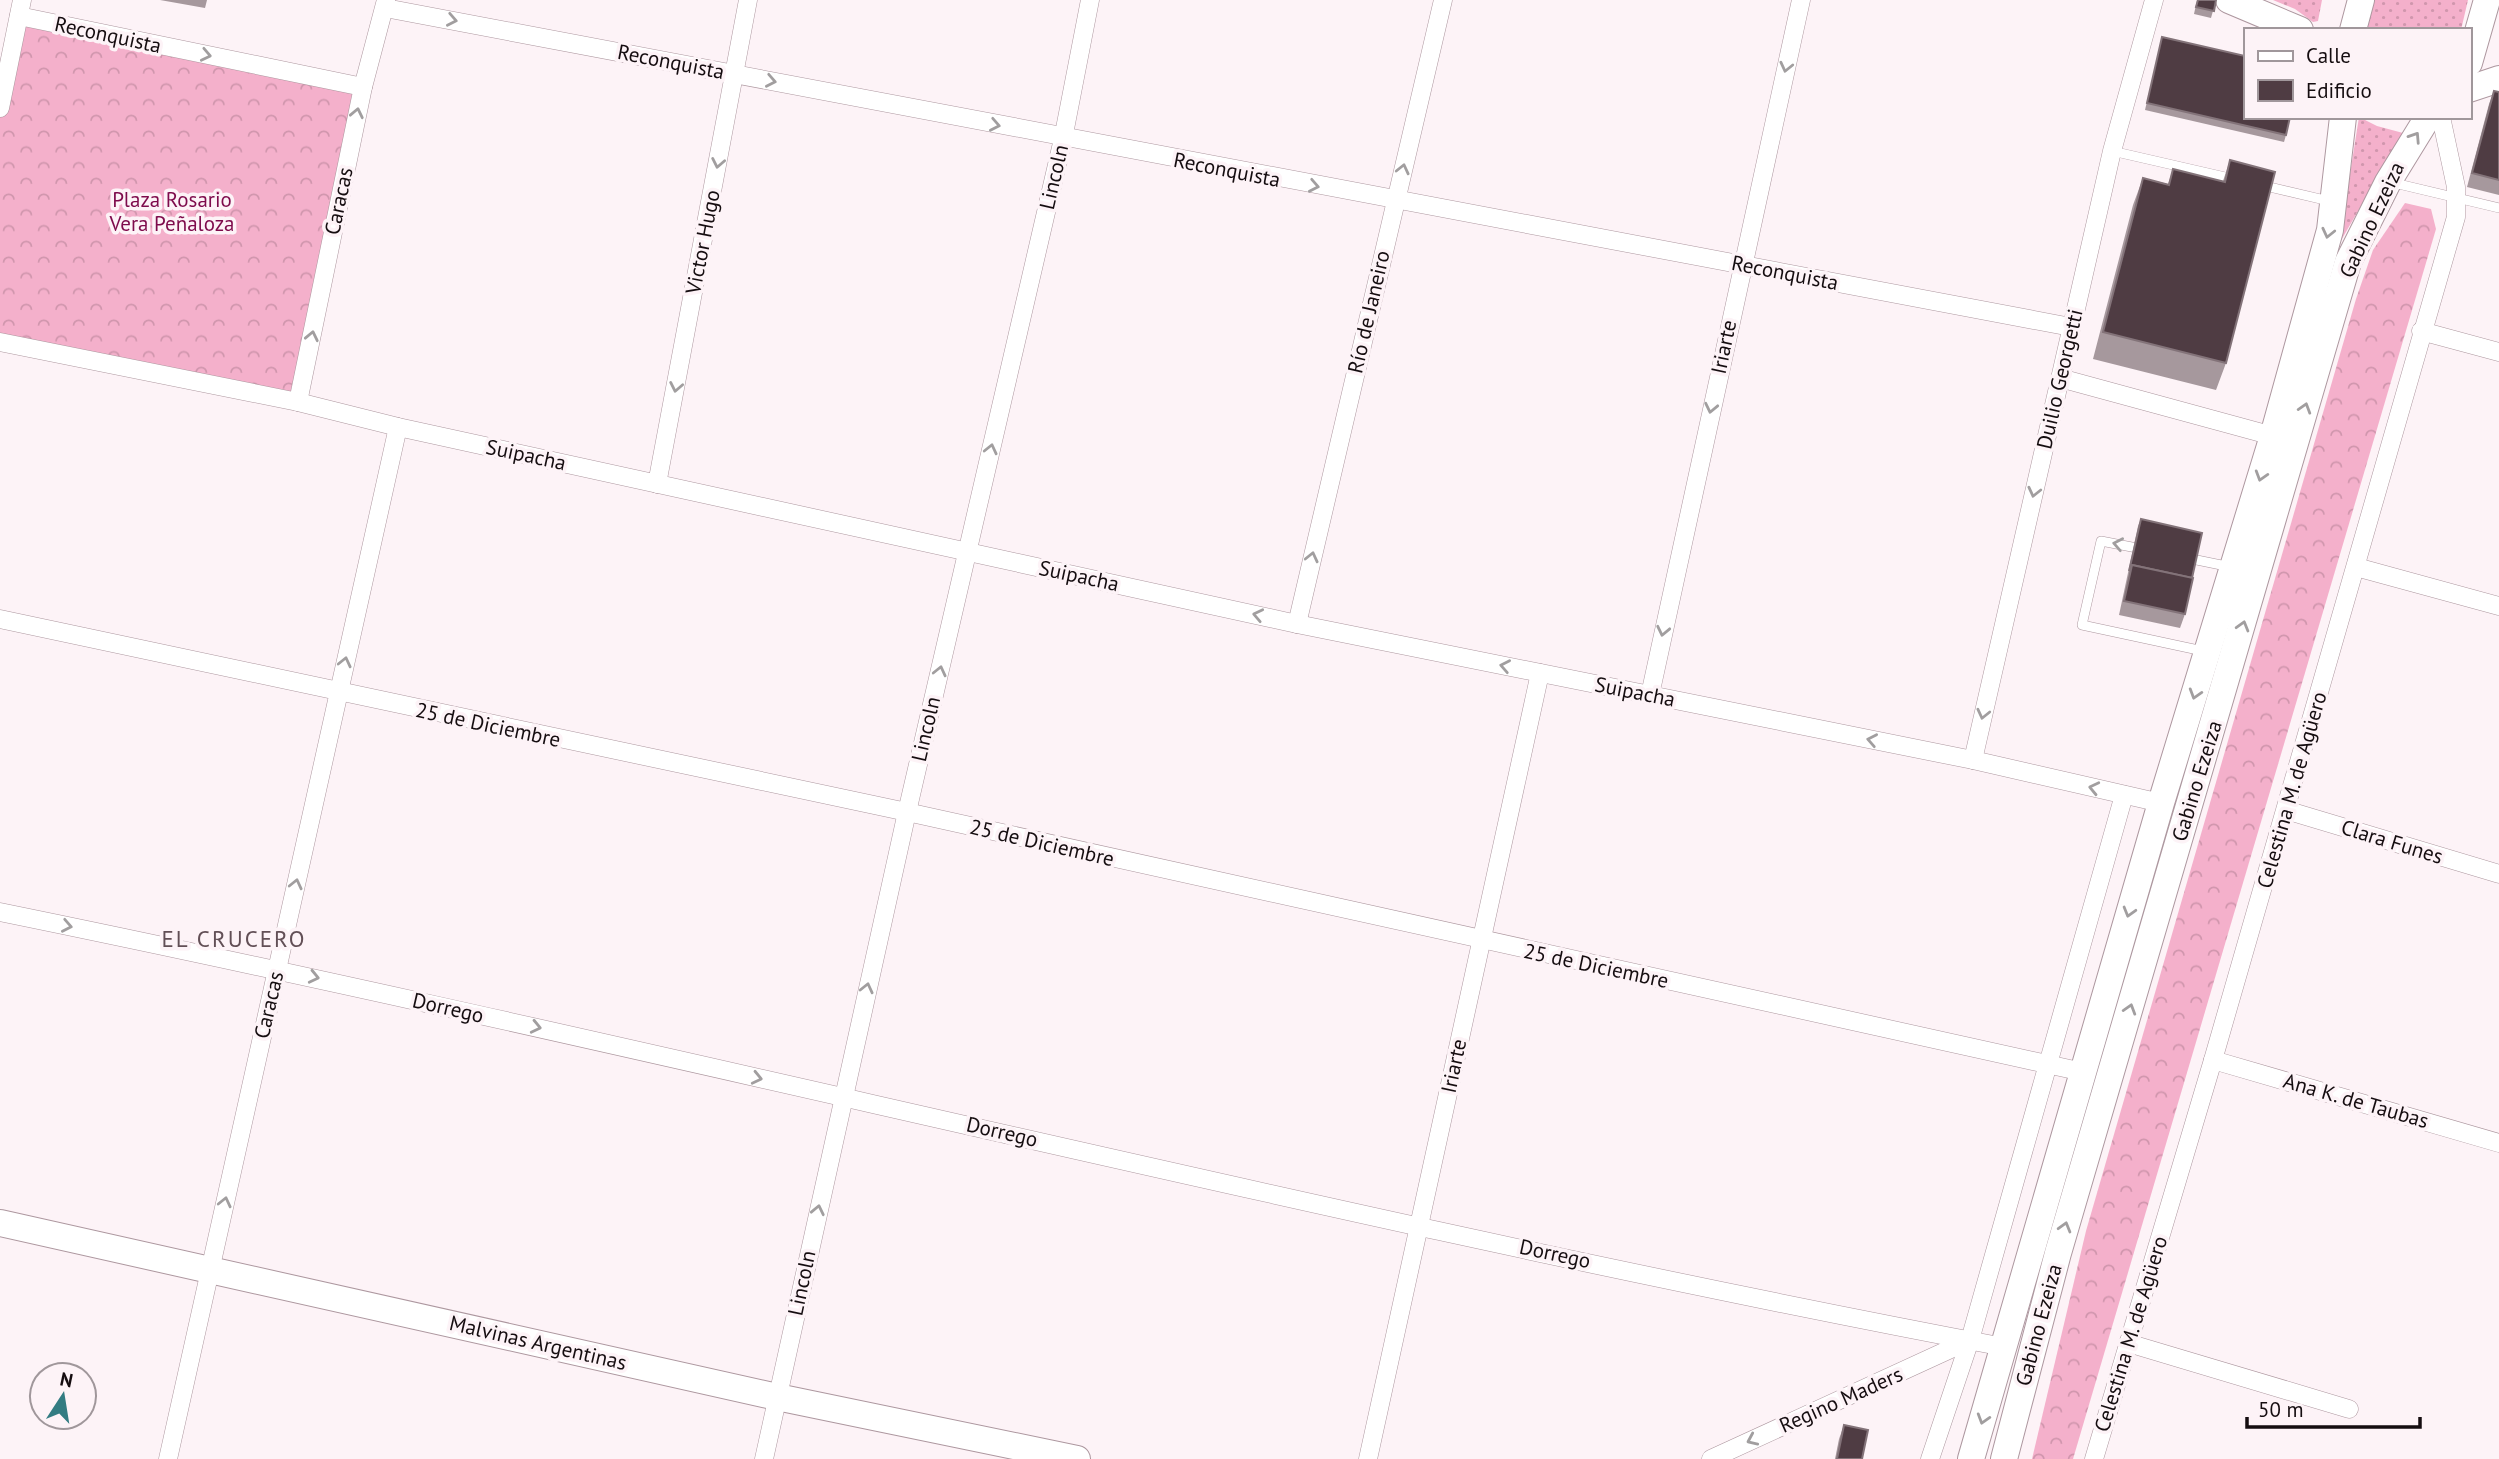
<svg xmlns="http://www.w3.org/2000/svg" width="2499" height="1459" font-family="'PT Sans',sans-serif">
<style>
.grass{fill:url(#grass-dots)}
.forest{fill:url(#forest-crowns)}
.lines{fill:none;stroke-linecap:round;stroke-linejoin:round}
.lane-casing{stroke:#ad979f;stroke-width:10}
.street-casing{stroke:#ad979f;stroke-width:19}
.secondary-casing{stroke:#ad979f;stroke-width:28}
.lane{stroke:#fff;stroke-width:9}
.street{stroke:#fff;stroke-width:18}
.secondary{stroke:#fff;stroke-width:26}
.wall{fill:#a6989d}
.building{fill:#4f3c43;stroke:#837379;stroke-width:2}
.oneway{stroke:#a19e9f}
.labels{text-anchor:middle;stroke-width:7;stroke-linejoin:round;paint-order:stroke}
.street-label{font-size:21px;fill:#150d10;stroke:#fdf3f7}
.park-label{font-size:21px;fill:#7e0b4c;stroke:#fdf3f7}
.neighbourhood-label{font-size:23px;letter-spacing:2px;fill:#624f56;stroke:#fdf3f7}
</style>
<defs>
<pattern id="grass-dots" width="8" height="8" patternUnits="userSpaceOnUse" patternTransform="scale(1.75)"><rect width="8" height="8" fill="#f4b0cb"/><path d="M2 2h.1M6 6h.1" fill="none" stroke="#d096ad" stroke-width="1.8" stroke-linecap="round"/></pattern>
<pattern id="forest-crowns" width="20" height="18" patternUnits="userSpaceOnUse" patternTransform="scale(1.75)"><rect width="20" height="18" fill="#f4b0cb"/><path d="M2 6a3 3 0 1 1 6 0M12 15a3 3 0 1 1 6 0" fill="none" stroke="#d096ad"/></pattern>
</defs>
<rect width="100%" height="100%" fill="#fdf3f7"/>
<!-- grass -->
<g class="grass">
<path d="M2273,0H2322L2318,21L2313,22L2295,9Z"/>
<path d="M2374,0H2468L2461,30H2366Z"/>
<path d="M2359,117L2377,126L2403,133L2339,244Z"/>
</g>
<!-- forest -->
<g class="forest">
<path d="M19,16L363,87L298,402L0,342V108Z"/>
<path d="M2405,203L2431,209L2436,229L2073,1459H2032L2086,1231L2356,299L2373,250Z"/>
</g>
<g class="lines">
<defs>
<g id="lane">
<path d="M2112,151L2234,179"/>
<path d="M2390,182L2499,208"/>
<path d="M2261,185L2329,201"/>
<path d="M2142,549L2101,541L2082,625L2203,651"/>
<path d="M2187,558L2231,567"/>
</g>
<g id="street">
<path d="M385,8L2071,327"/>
<path d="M19,16L363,87"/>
<path d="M0,108L22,0"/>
<path d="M2421,331L2499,352"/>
<path d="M0,342L298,402L398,427L1297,624L1973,760L2161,803"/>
<path d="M2060,378L2273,436"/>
<path d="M298,402L363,87L386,0"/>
<path d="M657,484L748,0"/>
<path d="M2356,567L2499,606"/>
<path d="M0,619L907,812L2083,1072"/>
<path d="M1297,624L1443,0"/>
<path d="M1650,695L1801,0"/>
<path d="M1973,760L2112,151L2154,0"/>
<path d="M2286,810L2499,874"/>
<path d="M0,912C670,1049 1333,1220 2004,1347"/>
<path d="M2213,1060L2499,1143"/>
<path d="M2128,1343L2349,1409"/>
<path d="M168,1459L398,427"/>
<path d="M764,1459L907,812L1063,139L1090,0"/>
<path d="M1368,1459L1540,673"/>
<path d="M1711,1459L1970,1340"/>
<path d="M1930,1459L1970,1340L2124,795"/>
<path d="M2094,1459L2213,1060L2456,217V187L2441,117"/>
</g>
<g id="secondary">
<path d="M2229,0L2300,30"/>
<path d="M2353,30L2361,0"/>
<path d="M2469,63L2487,0"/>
<path d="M2469,89L2499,79"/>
<path d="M0,1223L777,1397L1077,1459"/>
<path d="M1971,1459L2161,803L2273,436L2330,230L2343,117"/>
<path d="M2004,1459L2058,1253L2348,262L2388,182L2428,117"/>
</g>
</defs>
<!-- lane casing -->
<use href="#lane" class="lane-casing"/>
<!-- street casing -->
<use href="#street" class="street-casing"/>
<!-- secondary casing -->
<use href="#secondary" class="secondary-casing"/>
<!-- lane -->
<use href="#lane" class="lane"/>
<!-- street -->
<use href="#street" class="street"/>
<!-- secondary -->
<use href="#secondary" class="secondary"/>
</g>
<!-- wall -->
<g class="wall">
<path d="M160,0H207L205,8Z"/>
<path d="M2197,0H2216L2211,18L2194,14Z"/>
<path d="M2162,37L2286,135L2284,142L2145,110Z"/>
<path d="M2494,91L2499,92V195L2467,187L2489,104Z"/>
<path d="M2230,160L2226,363L2216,390L2093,359L2133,205L2143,178L2168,184L2173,169L2223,181Z"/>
<path d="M2141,519L2185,614L2180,628L2119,615L2138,526Z"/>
<path d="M1844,1425L1862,1459H1835L1839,1439Z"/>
</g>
<!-- building -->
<g class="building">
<path d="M2198,0H2216L2214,11L2196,7Z"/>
<path d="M2162,37L2245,56V117H2290L2286,135L2147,103Z"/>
<path d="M2494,91L2499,92V180L2472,173Z"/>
<path d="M2230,160L2275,172L2226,363L2103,332L2143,178L2169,185L2173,169L2225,182Z"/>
<path d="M2141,519L2202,533L2192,578L2132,565L2129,571Z"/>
<path d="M2132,565L2193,578L2185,614L2124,601Z"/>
<path d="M1844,1425L1868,1430L1862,1459H1837Z"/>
</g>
<!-- one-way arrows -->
<defs><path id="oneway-chevron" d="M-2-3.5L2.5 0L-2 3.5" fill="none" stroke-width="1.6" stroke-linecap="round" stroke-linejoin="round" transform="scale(1.75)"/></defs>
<g class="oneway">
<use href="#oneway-chevron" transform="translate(452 20) rotate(11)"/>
<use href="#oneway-chevron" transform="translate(206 55) rotate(12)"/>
<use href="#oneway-chevron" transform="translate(1786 67) rotate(103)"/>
<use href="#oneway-chevron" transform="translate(771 81) rotate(11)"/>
<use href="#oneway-chevron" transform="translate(357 113) rotate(-78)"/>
<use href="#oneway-chevron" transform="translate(995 125) rotate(11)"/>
<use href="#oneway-chevron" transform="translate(2415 137) rotate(-57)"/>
<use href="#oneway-chevron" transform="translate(718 163) rotate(101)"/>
<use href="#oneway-chevron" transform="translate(1403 169) rotate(-77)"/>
<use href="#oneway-chevron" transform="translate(1314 186) rotate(11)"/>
<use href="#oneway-chevron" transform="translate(2328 233) rotate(103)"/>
<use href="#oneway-chevron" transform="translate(312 336) rotate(-78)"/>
<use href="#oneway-chevron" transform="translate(676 387) rotate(101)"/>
<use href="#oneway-chevron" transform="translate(1711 408) rotate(102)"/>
<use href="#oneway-chevron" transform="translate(2305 408) rotate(-73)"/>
<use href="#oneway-chevron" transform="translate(991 449) rotate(-77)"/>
<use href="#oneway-chevron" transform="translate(2261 476) rotate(107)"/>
<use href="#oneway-chevron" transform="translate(2034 492) rotate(103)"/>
<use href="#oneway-chevron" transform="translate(2118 544) rotate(-169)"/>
<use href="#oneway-chevron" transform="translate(1312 557) rotate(-77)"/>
<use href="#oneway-chevron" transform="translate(1258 615) rotate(-168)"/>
<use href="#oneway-chevron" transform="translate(2243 626) rotate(-74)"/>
<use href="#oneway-chevron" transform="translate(1663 631) rotate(102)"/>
<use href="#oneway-chevron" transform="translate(345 662) rotate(-77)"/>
<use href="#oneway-chevron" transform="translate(1505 666) rotate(-169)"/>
<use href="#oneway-chevron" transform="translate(940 671) rotate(-77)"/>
<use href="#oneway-chevron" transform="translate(2195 694) rotate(107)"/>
<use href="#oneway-chevron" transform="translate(1983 714) rotate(103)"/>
<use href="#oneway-chevron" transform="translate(1872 740) rotate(-169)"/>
<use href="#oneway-chevron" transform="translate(2094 788) rotate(-167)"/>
<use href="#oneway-chevron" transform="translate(296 884) rotate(-77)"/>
<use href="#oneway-chevron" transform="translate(2129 912) rotate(106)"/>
<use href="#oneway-chevron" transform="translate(67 926) rotate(11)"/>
<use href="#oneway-chevron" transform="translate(314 977) rotate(13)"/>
<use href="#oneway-chevron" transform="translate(867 988) rotate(-77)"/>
<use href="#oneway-chevron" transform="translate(2130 1009) rotate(-73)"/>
<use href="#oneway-chevron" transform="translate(536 1027) rotate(13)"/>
<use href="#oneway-chevron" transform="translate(757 1078) rotate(13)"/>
<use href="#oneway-chevron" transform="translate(225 1202) rotate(-77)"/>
<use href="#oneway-chevron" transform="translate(818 1210) rotate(-78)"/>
<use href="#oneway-chevron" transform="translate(2065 1227) rotate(-74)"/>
<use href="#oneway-chevron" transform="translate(1983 1419) rotate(107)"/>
<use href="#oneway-chevron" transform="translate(1752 1440) rotate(156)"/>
</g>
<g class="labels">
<!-- street labels -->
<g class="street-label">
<text transform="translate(108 35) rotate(12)" y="7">Reconquista</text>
<text transform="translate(671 62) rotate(11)" y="7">Reconquista</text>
<text transform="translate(1227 170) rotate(11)" y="7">Reconquista</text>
<text transform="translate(1054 177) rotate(-77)" y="7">Lincoln</text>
<text transform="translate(339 201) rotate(-78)" y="7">Caracas</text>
<text transform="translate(2372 220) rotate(-65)" y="7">Gabino Ezeiza</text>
<text transform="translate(703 242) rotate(-79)" y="7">Victor Hugo</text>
<text transform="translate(1785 273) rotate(11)" y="7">Reconquista</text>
<text transform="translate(1369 312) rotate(-77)" y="7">Río de Janeiro</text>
<text transform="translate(1724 347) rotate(-78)" y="7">Iriarte</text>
<text transform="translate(2060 379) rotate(-77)" y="7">Duilio Georgetti</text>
<text transform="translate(526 455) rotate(12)" y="7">Suipacha</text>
<text transform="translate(1079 576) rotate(12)" y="7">Suipacha</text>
<text transform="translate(1635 692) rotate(11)" y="7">Suipacha</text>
<text transform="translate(488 725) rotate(12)" y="7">25 de Diciembre</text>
<text transform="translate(926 729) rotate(-77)" y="7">Lincoln</text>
<text transform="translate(2197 781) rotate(-73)" y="7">Gabino Ezeiza</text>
<text transform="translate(2292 790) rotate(-74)" y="7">Celestina M. de Agüero</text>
<text transform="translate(2392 842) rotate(17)" y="7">Clara Funes</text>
<text transform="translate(1042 843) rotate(13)" y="7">25 de Diciembre</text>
<text transform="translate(1596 966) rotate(12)" y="7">25 de Diciembre</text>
<text transform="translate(269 1005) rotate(-77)" y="7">Caracas</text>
<text transform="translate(448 1008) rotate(13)" y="7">Dorrego</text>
<text transform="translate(1454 1066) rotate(-78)" y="7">Iriarte</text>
<text transform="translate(2356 1101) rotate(16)" y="7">Ana K. de Taubas</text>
<text transform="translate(1002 1132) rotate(13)" y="7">Dorrego</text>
<text transform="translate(1555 1254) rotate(12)" y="7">Dorrego</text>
<text transform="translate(802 1283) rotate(-78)" y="7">Lincoln</text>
<text transform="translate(2039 1325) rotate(-75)" y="7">Gabino Ezeiza</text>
<text transform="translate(2131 1334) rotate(-73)" y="7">Celestina M. de Agüero</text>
<text transform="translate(538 1343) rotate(13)" y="7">Malvinas Argentinas</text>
<text transform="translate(1841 1400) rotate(-24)" y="7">Regino Maders</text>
</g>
<!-- park labels -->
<g class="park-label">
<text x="172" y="207">Plaza Rosario<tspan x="172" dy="24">Vera Peñaloza</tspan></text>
</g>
<!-- neighbourhood labels -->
<g class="neighbourhood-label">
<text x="234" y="947">EL CRUCERO</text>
</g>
</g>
<!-- legend -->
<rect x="2244" y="28" width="228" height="91" fill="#fdf3f7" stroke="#a0979b" stroke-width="2"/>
<rect x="2258" y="51" width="35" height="10" fill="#ffffff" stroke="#a0979b" stroke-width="2"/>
<text x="2306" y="63" font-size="21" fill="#150d10">Calle</text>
<rect x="2258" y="80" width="35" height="21" fill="#4f3c43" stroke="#a0979b" stroke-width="2"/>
<text x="2306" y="98" font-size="21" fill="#150d10">Edificio</text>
<!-- north arrow -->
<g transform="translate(63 1396) rotate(12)"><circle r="33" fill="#fdf3f7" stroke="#a0979b" stroke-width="2"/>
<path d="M0-5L12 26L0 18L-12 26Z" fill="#337c82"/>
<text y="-10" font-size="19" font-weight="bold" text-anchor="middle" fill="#150d10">N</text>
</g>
<!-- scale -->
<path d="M2247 1417v10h173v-10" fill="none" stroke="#150d10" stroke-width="3.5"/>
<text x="2258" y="1417" font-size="21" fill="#150d10" stroke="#fdf3f7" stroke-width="5" paint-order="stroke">50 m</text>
</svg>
